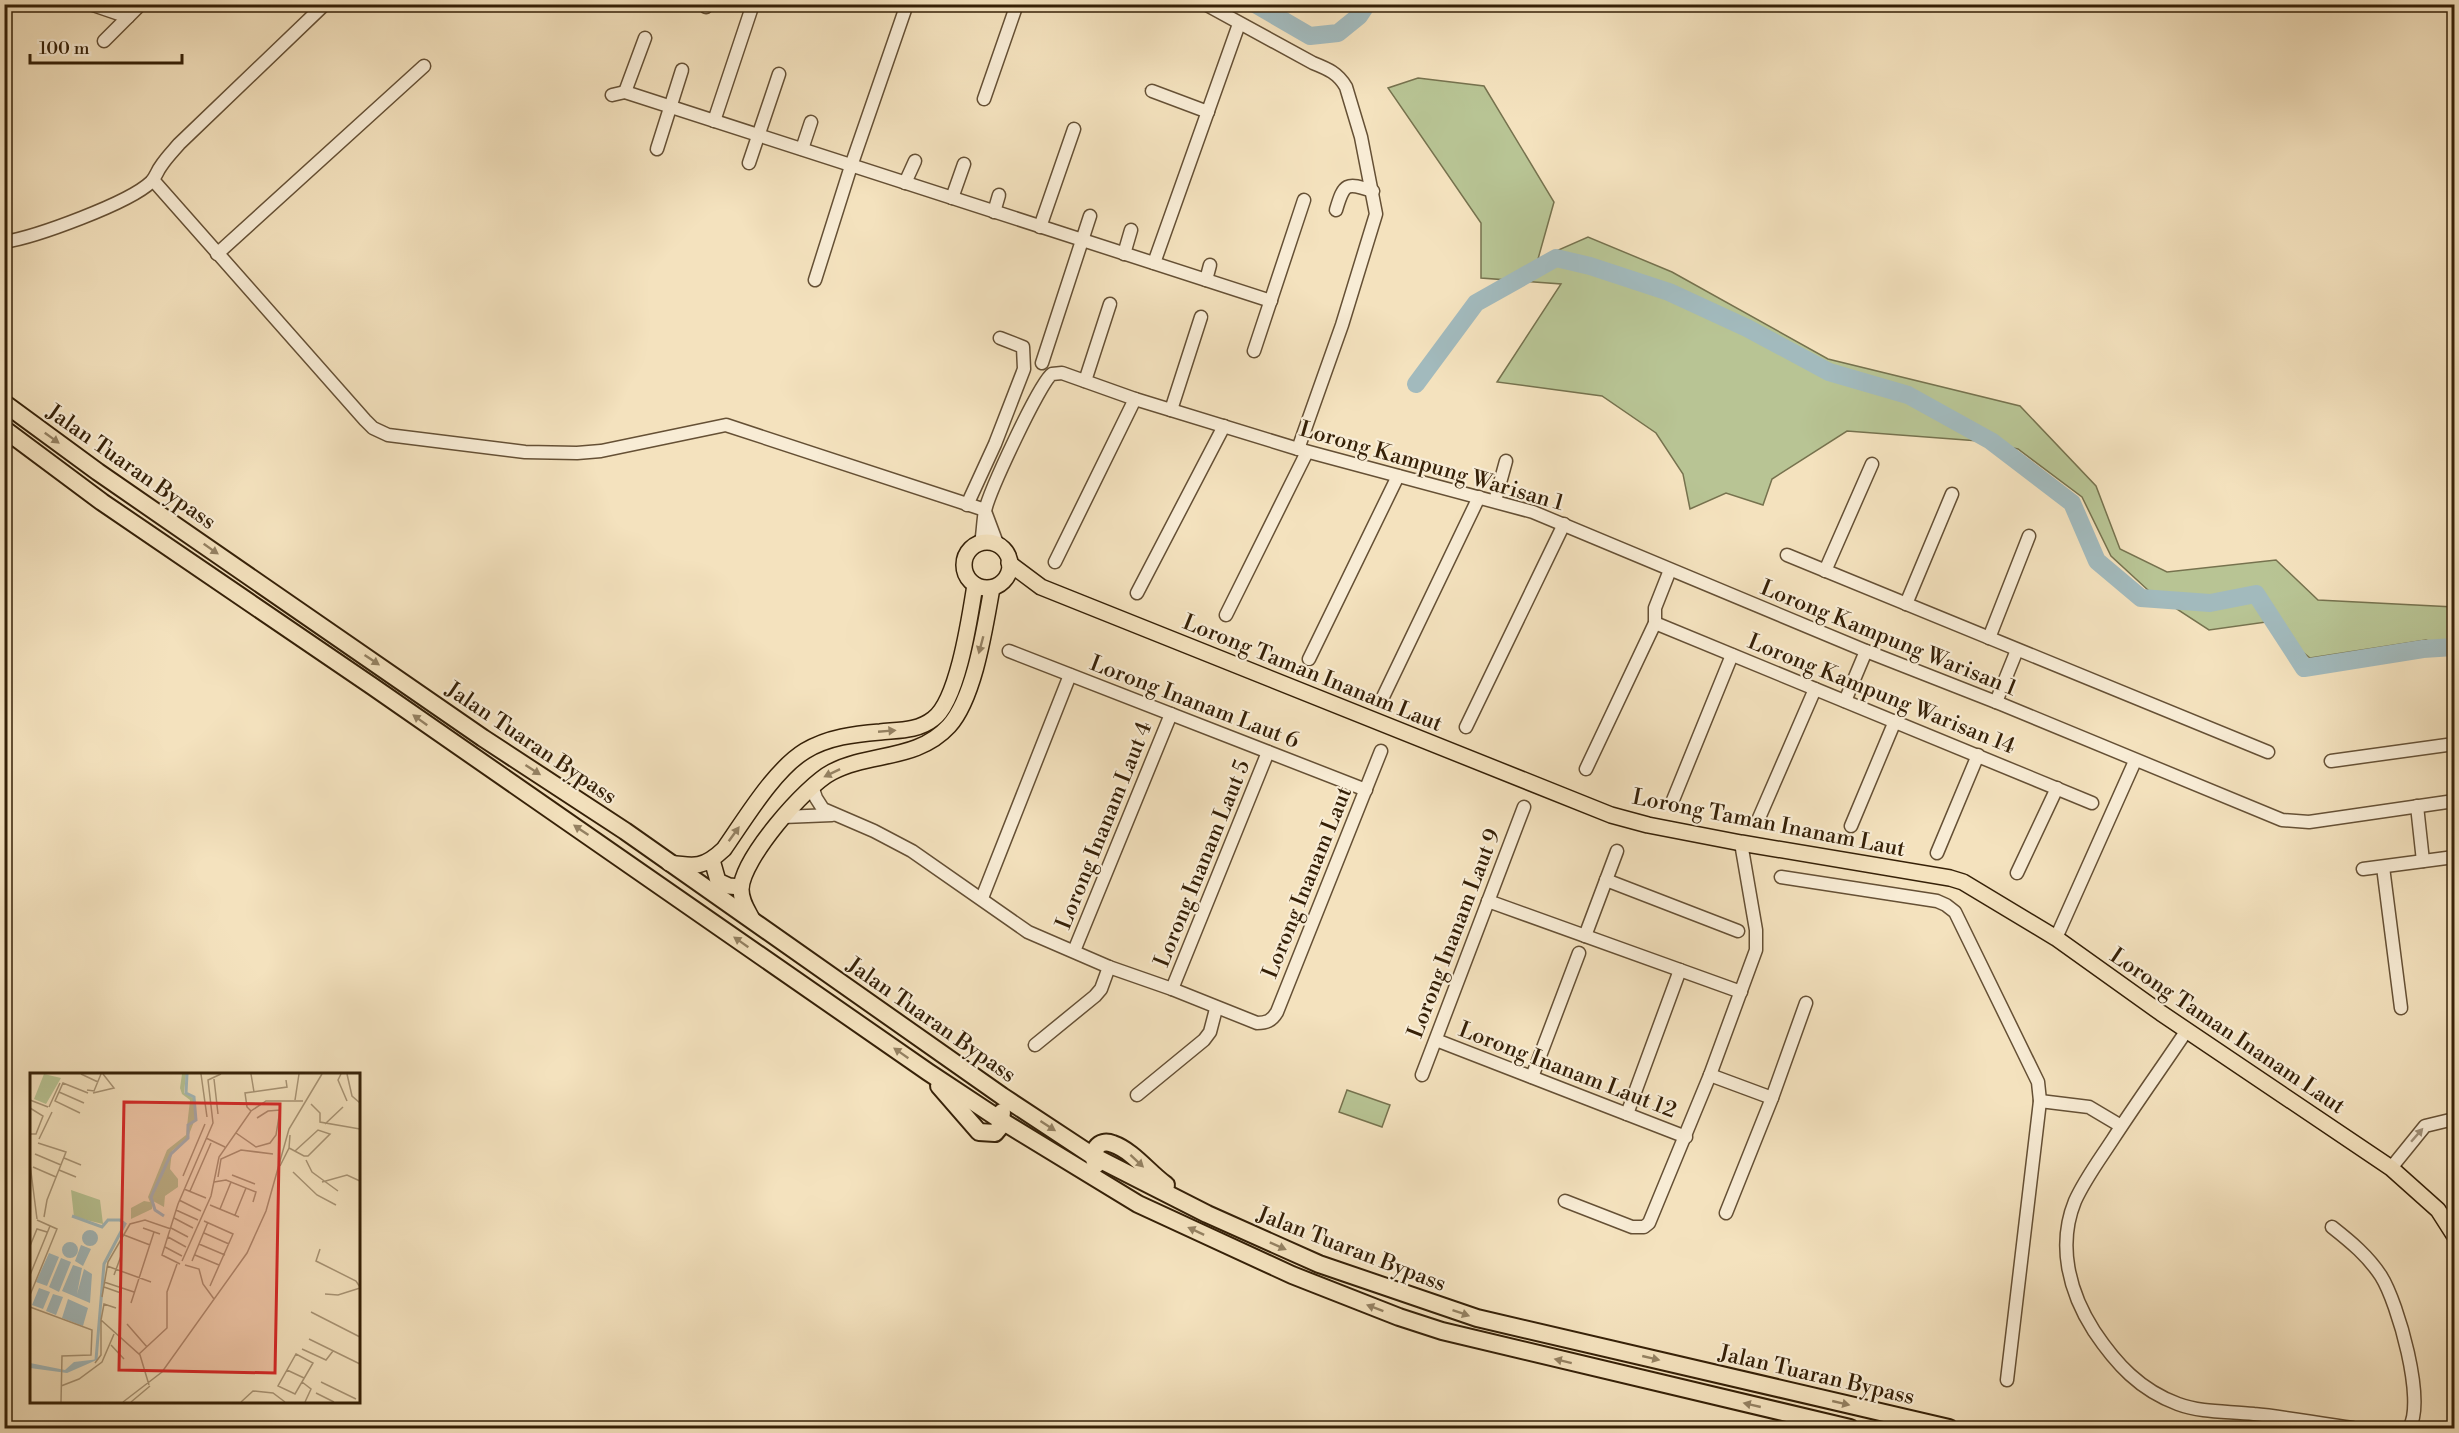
<svg xmlns="http://www.w3.org/2000/svg" width="2459" height="1433" font-family="'Libre Bodoni',serif">
<style>
.green{fill:#b8c494;stroke:#76724e;stroke-width:1.5}
.lines{fill:none;stroke-linecap:round;stroke-linejoin:round}
.river{stroke:#a2babd;stroke-width:18}
.minor-casing{stroke:#655035;stroke-width:15}
.major-casing{stroke:#352007;stroke-width:18}
.highway-casing{stroke:#352007;stroke-width:20}
.minor{stroke:#f8ecd5;stroke-width:12}
.major{stroke:#f4e2be;stroke-width:15}
.highway{stroke:#f4e2be;stroke-width:16}
.oneway{fill:#948162}
.oneway2{fill:#a09078}
.labels{text-anchor:middle;stroke-width:4.5;stroke-linejoin:round;paint-order:stroke}
.street-label{font-size:22px;fill:#352007;stroke:#f8ecd5}
.inset-river{fill:none;stroke:#a2babd;stroke-width:3}
.inset-road{fill:none;stroke:#a89475;stroke-width:1.5}
.view{fill:#d62828;fill-opacity:0.15;stroke:#d62828;stroke-width:3}
.inset-edge{fill:none;stroke:#352007;stroke-width:3}
</style>
<rect width="100%" height="100%" fill="#f4e2be"/>
<filter id="stains"><feTurbulence type="fractalNoise" baseFrequency=".00333" numOctaves="4"/><feColorMatrix values="0 0 0 0 .2 0 0 0 0 .09 0 0 0 0 .02 0 0 0 .5 -.17"/></filter>
<radialGradient id="worn" r=".72"><stop offset=".6" stop-color="#630" stop-opacity="0"/><stop offset="1" stop-color="#630" stop-opacity=".3"/></radialGradient>
<!-- green -->
<g class="green">
<path d="M1418,78L1484,86L1554,202L1538,259L1588,237L1672,272L1828,359L2020,406L2096,486L2120,549L2167,572L2276,560L2318,600L2454,607V651L2426,640L2310,658L2266,622L2209,630L2149,591L2111,556L2082,497L2018,449L1979,441L1847,431L1772,479L1763,505L1726,493L1690,509L1683,474L1656,433L1602,396L1497,382L1561,284L1481,278V223L1388,88Z"/>
<path d="M1347,1090L1390,1105L1382,1127L1339,1112Z"/>
</g>
<g class="lines">
<!-- river -->
<g class="river">
<path d="M1255,4L1310,36L1338,33L1359,16L1367,4"/>
<path d="M1416,384L1476,303L1556,258L1590,266L1669,292L1747,328L1829,372L1908,395L1991,441L2072,503L2097,561L2141,598L2210,603L2256,594L2304,668L2423,649L2454,647"/>
</g>
<defs>
<g id="minor">
<path d="M90,4L128,17"/>
<path d="M1205,4L1313,63C1328,69 1338,73 1346,87L1361,137L1376,214L1342,325L1298,449"/>
<path d="M706,7L707,4"/>
<path d="M104,41L141,4"/>
<path d="M1152,91L1208,112"/>
<path d="M625,92L645,38"/>
<path d="M612,95L625,92L1271,301"/>
<path d="M984,99L1017,4"/>
<path d="M714,121L753,4"/>
<path d="M657,149L682,70"/>
<path d="M802,149L811,122"/>
<path d="M749,163L779,74"/>
<path d="M153,180L365,420L373,428L388,435L525,452L577,453L601,451L726,425L985,510"/>
<path d="M905,183L915,161"/>
<path d="M952,198L964,164"/>
<path d="M1336,210C1344,183 1346,182 1373,191"/>
<path d="M994,212L999,195"/>
<path d="M1040,227L1074,129"/>
<path d="M4,242C36,237 129,203 151,182C156,177 157,171 161,166C166,158 173,151 179,144L325,4"/>
<path d="M217,254L424,66"/>
<path d="M1124,254L1131,230"/>
<path d="M1154,263L1239,24"/>
<path d="M815,280L851,166L907,4"/>
<path d="M1206,280L1210,265"/>
<path d="M1254,351L1304,200"/>
<path d="M1042,363L1090,216"/>
<path d="M1085,381L1110,304"/>
<path d="M1171,410L1201,317"/>
<path d="M1495,501L1506,461"/>
<path d="M967,505L995,444L1024,369L1023,347L1000,338"/>
<path d="M986,514L998,546"/>
<path d="M981,543C983,533 983,521 985,511C989,492 1040,382 1052,374L1062,373L1135,399L1298,449L1533,512L1866,651L2001,704L2282,820L2309,822L2454,801"/>
<path d="M1787,555L2268,752"/>
<path d="M1055,562L1135,399"/>
<path d="M1825,571L1872,464"/>
<path d="M1137,593L1224,426"/>
<path d="M1906,604L1952,494"/>
<path d="M1226,615L1307,452"/>
<path d="M1655,623L2092,803"/>
<path d="M1989,638L2029,536"/>
<path d="M1009,651L1366,790"/>
<path d="M1309,659L1398,476"/>
<path d="M1383,697L1479,497"/>
<path d="M1845,701L1866,651"/>
<path d="M1996,702L2017,650"/>
<path d="M1466,727L1564,524"/>
<path d="M2331,761L2454,744"/>
<path d="M1586,769L1655,623V608L1670,570"/>
<path d="M812,786L816,798L823,809L874,831L912,851L1028,932L1109,967L1172,989L1257,1023C1266,1023 1272,1021 1277,1012L1381,751"/>
<path d="M1673,800L1732,655"/>
<path d="M2417,806L2423,861"/>
<path d="M783,817L832,815"/>
<path d="M1759,818L1815,689"/>
<path d="M1851,826L1895,721"/>
<path d="M1937,853L1978,755"/>
<path d="M2383,867L2401,1008"/>
<path d="M2363,869L2454,857"/>
<path d="M2017,873L2057,788"/>
<path d="M1781,877L1937,901L1946,905L1955,912L2038,1082L2040,1101L2007,1380"/>
<path d="M1606,880L1738,931"/>
<path d="M982,898L1070,675"/>
<path d="M1488,901L1741,992"/>
<path d="M1585,936L1617,851"/>
<path d="M2056,938L2135,761"/>
<path d="M1074,951L1171,714"/>
<path d="M1172,989L1268,752"/>
<path d="M2187,1030C2163,1066 2137,1102 2113,1139C2100,1159 2085,1179 2075,1201C2057,1245 2069,1292 2094,1331C2116,1364 2140,1390 2178,1404C2202,1413 2229,1411 2254,1414C2287,1417 2320,1424 2353,1428"/>
<path d="M1436,1040L1686,1137"/>
<path d="M1035,1045L1095,996L1101,989L1109,967"/>
<path d="M1422,1075L1524,807"/>
<path d="M1710,1075L1772,1098"/>
<path d="M1532,1077L1579,953"/>
<path d="M1137,1095L1204,1040L1210,1032L1216,1009"/>
<path d="M2040,1101L2089,1107L2121,1126"/>
<path d="M1627,1114L1680,970"/>
<path d="M2391,1168L2425,1126L2454,1119"/>
<path d="M1565,1201L1632,1227H1644L1649,1223L1710,1075L1756,950V930L1741,843"/>
<path d="M1726,1213L1772,1098L1806,1003"/>
<path d="M2332,1227C2351,1242 2368,1256 2381,1276C2398,1303 2426,1402 2409,1428"/>
</g>
<g id="major">
<circle cx="987" cy="565" r="23"/>
<path d="M1009,563L1041,587L1611,815L1648,825L1741,843L1950,878L1963,882L2056,938L2161,1013L2391,1168L2438,1210L2454,1235"/>
<path d="M712,860L718,881L729,886L741,887"/>
<path d="M669,863C695,867 704,868 724,849C745,819 774,770 805,751C828,737 855,734 880,732C898,730 918,731 933,719C958,701 970,616 975,585"/>
<path d="M752,919C747,909 741,901 741,889C742,859 805,786 832,772C870,752 917,761 949,726C975,697 985,626 992,588"/>
</g>
<g id="highway">
<path d="M4,403L98,472L483,738L625,831L1002,1096L1093,1156L1207,1214L1319,1264L1477,1318L1949,1428"/>
<path d="M4,429L102,502L372,686L928,1072L1002,1121L1138,1204L1292,1275L1399,1317L1442,1331L1850,1428"/>
<path d="M939,1086L979,1132L995,1133L1000,1127L1002,1112"/>
<path d="M1096,1165C1090,1152 1098,1138 1113,1144C1133,1151 1149,1173 1166,1185"/>
</g>
</defs>
<!-- minor casing -->
<use href="#minor" class="minor-casing"/>
<!-- major casing -->
<use href="#major" class="major-casing"/>
<!-- highway casing -->
<use href="#highway" class="highway-casing"/>
<!-- minor -->
<use href="#minor" class="minor"/>
<!-- major -->
<use href="#major" class="major"/>
<!-- highway -->
<use href="#highway" class="highway"/>
</g>
<!-- one-way arrows -->
<defs><path id="oneway-solid" d="M-6-.8H1V-3.2L6.5 0L1 3.2V.8H-6Z" transform="scale(1.5)"/></defs>
<g class="oneway">
<use href="#oneway-solid" transform="translate(52 438) rotate(36)"/>
<use href="#oneway-solid" transform="translate(211 549) rotate(35)"/>
<use href="#oneway-solid" transform="translate(981 645) rotate(105)"/>
<use href="#oneway-solid" transform="translate(372 660) rotate(34)"/>
<use href="#oneway-solid" transform="translate(420 720) rotate(-144)"/>
<use href="#oneway-solid" transform="translate(887 731) rotate(-5)"/>
<use href="#oneway-solid" transform="translate(533 770) rotate(33)"/>
<use href="#oneway-solid" transform="translate(832 773) rotate(154)"/>
<use href="#oneway-solid" transform="translate(581 830) rotate(-146)"/>
<use href="#oneway-solid" transform="translate(734 834) rotate(-54)"/>
<use href="#oneway-solid" transform="translate(741 942) rotate(-145)"/>
<use href="#oneway-solid" transform="translate(901 1053) rotate(-145)"/>
<use href="#oneway-solid" transform="translate(1048 1126) rotate(33)"/>
<use href="#oneway-solid" transform="translate(1137 1161) rotate(43)"/>
<use href="#oneway-solid" transform="translate(1196 1231) rotate(-155)"/>
<use href="#oneway-solid" transform="translate(1278 1246) rotate(24)"/>
<use href="#oneway-solid" transform="translate(1375 1308) rotate(-159)"/>
<use href="#oneway-solid" transform="translate(1461 1313) rotate(19)"/>
<use href="#oneway-solid" transform="translate(1651 1358) rotate(13)"/>
<use href="#oneway-solid" transform="translate(1563 1361) rotate(-166)"/>
<use href="#oneway-solid" transform="translate(1841 1403) rotate(13)"/>
<use href="#oneway-solid" transform="translate(1752 1405) rotate(-167)"/>
</g>
<use class="oneway2" href="#oneway-solid" transform="translate(2417 1135) rotate(-49)"/>
<g class="labels">
<!-- street labels -->
<g class="street-label">
<text transform="translate(1432 465) rotate(16)" y="8">Lorong Kampung Warisan 1</text>
<text transform="translate(132 466) rotate(35)" y="8">Jalan Tuaran Bypass</text>
<text transform="translate(1889 637) rotate(22)" y="8">Lorong Kampung Warisan 1</text>
<text transform="translate(1313 672) rotate(22)" y="8">Lorong Taman Inanam Laut</text>
<text transform="translate(1882 693) rotate(22)" y="8">Lorong Kampung Warisan 14</text>
<text transform="translate(1195 701) rotate(21)" y="8">Lorong Inanam Laut 6</text>
<text transform="translate(532 742) rotate(34)" y="8">Jalan Tuaran Bypass</text>
<text transform="translate(1769 822) rotate(11)" y="8">Lorong Taman Inanam Laut</text>
<text transform="translate(1103 825) rotate(-68)" y="8">Lorong Inanam Laut 4</text>
<text transform="translate(1201 863) rotate(-68)" y="8">Lorong Inanam Laut 5</text>
<text transform="translate(1306 882) rotate(-68)" y="8">Lorong Inanam Laut</text>
<text transform="translate(1453 933) rotate(-69)" y="8">Lorong Inanam Laut 9</text>
<text transform="translate(932 1019) rotate(35)" y="8">Jalan Tuaran Bypass</text>
<text transform="translate(2228 1030) rotate(34)" y="8">Lorong Taman Inanam Laut</text>
<text transform="translate(1568 1069) rotate(21)" y="8">Lorong Inanam Laut 12</text>
<text transform="translate(1352 1248) rotate(21)" y="8">Jalan Tuaran Bypass</text>
<text transform="translate(1817 1374) rotate(13)" y="8">Jalan Tuaran Bypass</text>
</g>
</g>
<!-- overview -->
<g transform="translate(30 1073)">
<rect width="330" height="330" fill="#f4e2be"/>
<path d="M14,1L31,5L16,31L4,26ZM152,1H156L154,20L165,26V46L158,64L142,78L140,96L148,106V114L135,123L134,134L123,128L122,136L101,146V135L114,128L120,129L118,124L137,77L156,62L160,27L152,21L150,15ZM41,117L70,127L73,151L44,144Z" fill="#b8c494"/>
<path d="M52 165a8 8 0 1 1 16 0a8 8 0 1 1-16 0ZM32 177a8 8 0 1 1 16 0a8 8 0 1 1-16 0ZM51,172L61,176L53,193L45,188ZM19,180L29,184L17,213L6,209ZM31,185L41,189L29,219L19,214ZM43,192L52,195L47,221L54,196L62,201L60,230L32,218ZM9,215L20,219L13,236L2,232ZM23,221L33,224L26,242L16,238ZM38,226L58,235L53,253L32,245ZM69,286L37,300L0,295V290L35,297L44,289Z" fill="#a2babd"/>
<path class="inset-river" d="M42,143L72,154L78,147H90L95,151L74,191L66,287M134,143L125,137L121,124L141,81L158,65V52L166,47L164,24L156,20L157,1"/>
<path class="inset-road" d="M51,1L68,9M171,1L177,44M221,1L224,19M311,1L308,7L317,28M317,1L322,23L330,30M184,6L188,41M57,17L64,18L71,1M29,19L54,30M63,20L84,15L73,1M0,27L18,34M265,27L269,1M281,31L290,40V49L330,56M19,34L30,10M0,35L13,43L6,61H0M221,38L217,34L215,20L257,14L256,7M50,40L25,28L33,10L58,20M295,51L313,34M206,60L226,74L240,70L246,62L250,37L238,38L227,45M176,65L195,74M9,66L22,39M8,70L36,79L17,127L14,144M259,75L261,76L274,83H278L300,61L288,57L265,78M5,81L31,92M34,85L51,92M276,87L282,99L308,118M0,91L7,146M250,93L259,75L260,62M3,94L26,104M29,97L46,104M263,99L287,122L306,132M202,102L225,111M153,103L175,51M188,104L191,86L211,77L243,81M184,109L196,107L226,119L223,129M292,109L317,102L330,108M154,116L176,125M160,118L181,70M149,127L171,138M180,132L209,144M190,136L201,109M146,137L168,147M205,142L216,115M144,145L163,155M174,148L203,161L180,213M113,155L130,161M141,155L158,164M174,160L199,171M94,162L120,172M138,164L156,174M169,171L195,182M0,173L7,156L17,159M135,174L152,183M290,176L286,188L326,208L330,214M165,182L189,192M152,188L181,123L189,84L221,38L236,28H273M162,188L178,149M150,191L132,182L148,131L183,50L178,7L191,1M155,192L169,196L173,211L184,226M77,193L121,209M0,202L20,153M84,202L91,183M74,209L104,219M74,214L91,220M295,221L308,222L330,215M0,222L27,156L7,147M72,224L78,189L100,151L115,147L141,156M101,230L124,159M0,234L62,257L61,282L32,283L31,329M86,235L74,231L71,247L110,282L119,312M281,239L330,264M97,251L117,274M279,266L330,291M81,272L94,286M272,276L296,287L303,278M109,281L137,255V219L147,191M266,281L283,290L265,321L248,313ZM65,290L71,282V247M257,297L274,305M272,309L281,316L275,329M291,309L326,326M31,313L49,306L72,289L84,261M286,320L304,329M93,329L132,299L217,180L236,138L259,56L292,1M101,329L120,313M211,329L223,318L243,320L255,329"/>
<path class="view" d="M94,29L250,31L245,300L89,297Z"/>
<rect width="330" height="330" class="inset-edge"/>
</g>
<!-- margin -->
<rect width="2459" height="1433" fill="none" stroke="#f4e2be" stroke-width="24"/>
<rect x="6" y="6" width="2447" height="1421" fill="none" stroke="#352007" stroke-width="3"/>
<rect x="12" y="12" width="2435" height="1409" fill="none" stroke="#352007" stroke-width="1.5"/>
<!-- scale -->
<path d="M30 54v9h152v-9" fill="none" stroke="#352007" stroke-width="3"/>
<text x="39" y="54" font-size="18" fill="#352007" stroke="#f8ecd5" stroke-width="4.5" paint-order="stroke">100 m</text>
<rect width="100%" height="100%" filter="url(#stains)"/>
<rect width="100%" height="100%" fill="url(#worn)"/>
</svg>
